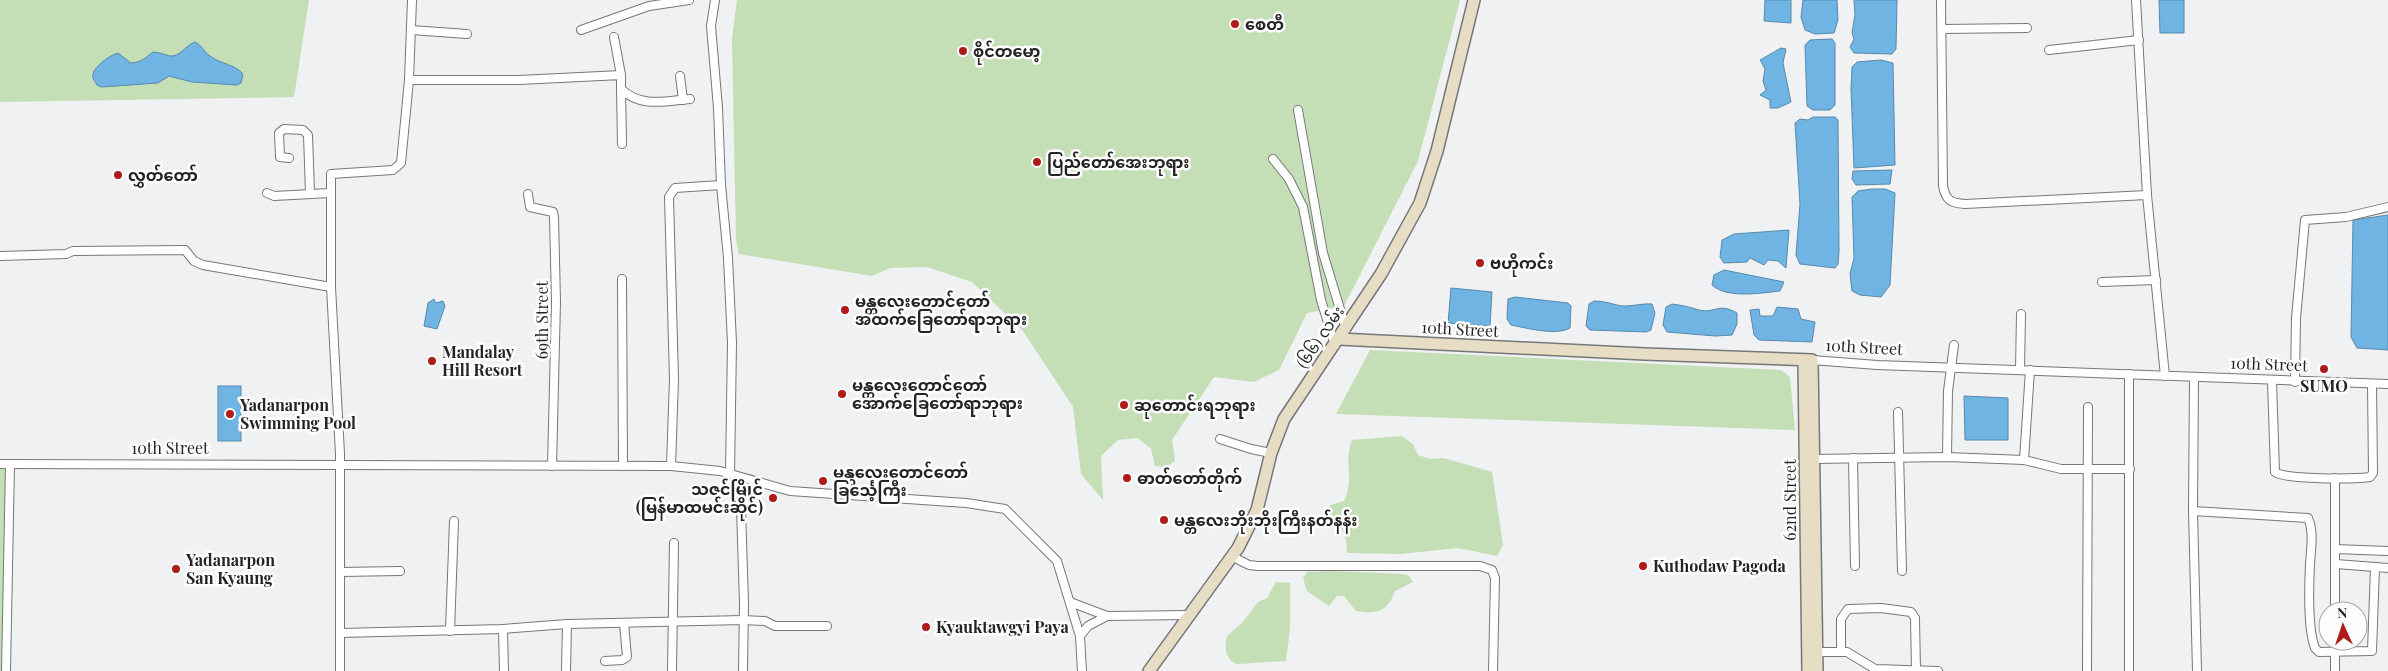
<svg xmlns="http://www.w3.org/2000/svg" width="2388" height="671" font-family="'Playfair Display','Noto Sans Myanmar',serif">
<style>
.green{fill:#c4deb6}
.water{fill:#6fb4e3;stroke:#5889aa}
.lines{fill:none;stroke-linecap:round;stroke-linejoin:round}
.street-casing{stroke:#767779;stroke-width:10}
.secondary-casing{stroke:#767779;stroke-width:14}
.street{stroke:#fff;stroke-width:8}
.secondary{stroke:#e6ddc4;stroke-width:11}
.poi-dot{fill:#ad1c1b;stroke:#fefeff;stroke-width:2}
.labels{text-anchor:middle;stroke-width:5;stroke-linejoin:round;paint-order:stroke}
.poi-label{font-size:16px;font-weight:bold;fill:#242425;stroke:#fefeff;text-anchor:start}
.street-label{font-size:16px;fill:#242425;stroke:#fefeff}
</style>
<rect width="100%" height="100%" fill="#eff1f3"/>
<!-- green -->
<g class="green">
<path d="M0,0H309L294,97L0,102Z"/>
<path d="M737,0H1460L1418,161L1344,306L1307,313L1279,370L1254,382L1214,377L1172,440L1175,461L1166,467L1155,466L1151,449L1138,438L1118,440L1101,456L1103,500L1081,474L1073,407L1023,331L972,282L927,267L890,268L872,276L739,254L736,240L732,39Z"/>
<path d="M1370,350L1781,370L1790,377L1795,430L1336,414Z"/>
<path d="M1402,436L1413,444L1418,455L1430,459L1444,458L1492,472L1503,545L1497,556L1458,548L1401,554L1347,553L1346,540L1341,528L1328,524L1322,513L1331,505L1344,501C1355,479 1343,463 1352,440Z"/>
<path d="M0,467H6L5,671H0Z"/>
<path d="M1330,571L1403,574L1409,576L1413,582L1395,591C1388,611 1377,615 1356,611L1344,596H1337L1329,606L1307,591L1303,578L1307,572Z"/>
<path d="M1276,582L1290,583V629L1286,661L1237,664C1225,660 1224,647 1227,636L1242,623L1258,602L1267,598Z"/>
</g>
<!-- water -->
<g class="water">
<path d="M1765,0H1791V23L1764,21Z"/>
<path d="M1803,0H1837L1838,20L1834,33L1815,34L1805,30L1801,17Z"/>
<path d="M1854,0H1897L1896,49L1892,54L1854,53L1850,47L1854,39L1852,33L1855,14Z"/>
<path d="M2159,0H2184V33H2160Z"/>
<path d="M1832,39L1835,43V105L1830,110H1813L1807,106L1805,45L1810,40Z"/>
<path d="M195,42C202,45 204,52 210,56C220,64 235,64 243,74L241,83L237,85L192,82L169,76L158,83L101,87L97,85C95,82 92,78 93,74C95,66 110,55 118,53L131,63C142,62 145,58 153,52C159,52 165,55 170,56C180,57 186,45 195,42Z"/>
<path d="M1781,48L1786,49L1783,63L1791,102L1778,108H1770V100L1760,95L1766,90L1763,81L1765,69L1760,60Z"/>
<path d="M1881,60L1893,63L1895,165L1854,168L1851,89L1852,67L1857,62Z"/>
<path d="M1813,117H1835L1838,120L1839,251L1838,264L1835,268L1800,264L1796,255L1800,204L1795,123L1800,119L1808,120Z"/>
<path d="M1892,170L1890,184L1856,185L1852,179L1853,171Z"/>
<path d="M1872,189H1885L1895,193L1890,285L1881,297L1860,295L1852,291L1850,274L1854,258L1852,197L1858,191Z"/>
<path d="M2388,215V350L2357,348L2351,337L2353,220Z"/>
<path d="M1789,230L1786,268L1778,261L1768,260L1764,265L1750,258L1747,262L1724,263L1720,257L1722,240L1734,234Z"/>
<path d="M1724,270L1784,282L1780,291C1761,293 1727,299 1712,285L1714,275Z"/>
<path d="M1451,288L1492,292L1490,326L1448,323Z"/>
<path d="M1515,297L1568,303L1571,306L1570,328C1557,336 1526,328 1511,325L1507,319L1508,299Z"/>
<path d="M434,299L436,303L443,301L445,306L437,329L424,326L428,303Z"/>
<path d="M1594,301C1603,301 1609,303 1617,305C1627,308 1641,303 1652,304L1655,313L1651,330L1646,332L1590,330L1586,326L1589,304Z"/>
<path d="M1672,304C1681,305 1690,307 1699,310C1715,314 1718,302 1737,313V324L1732,335L1715,336L1667,332L1663,325L1666,307Z"/>
<path d="M1777,307L1798,309L1801,319L1815,322L1812,342L1759,340L1754,335L1750,310L1759,309L1760,316H1773Z"/>
<rect x="218" y="386" width="23" height="55"/>
<path d="M1964,396L2008,398V440H1965Z"/>
</g>
<g class="lines">
<defs>
<g id="street">
<path d="M715,0L711,26L718,108L721,185L728,258L732,343L730,474"/>
<path d="M1941,0L1943,186C1946,201 1951,203 1965,204L2147,195"/>
<path d="M2136,0L2147,195L2165,376"/>
<path d="M1942,29L2027,28"/>
<path d="M411,30L467,34"/>
<path d="M581,30L649,6L689,0"/>
<path d="M614,37L621,75"/>
<path d="M2049,50L2139,40"/>
<path d="M680,76L683,100"/>
<path d="M409,80H519L621,75V89C641,108 665,101 690,99"/>
<path d="M621,89L622,144"/>
<path d="M1298,110L1323,253L1346,329"/>
<path d="M289,158L280,157L279,133L284,129L303,130L308,135L310,193"/>
<path d="M1273,159L1289,179L1303,207L1321,300L1335,345"/>
<path d="M267,193L274,196L330,193"/>
<path d="M528,194L530,207L553,212L554,217L556,302L552,466"/>
<path d="M0,256L66,254L73,251L185,250L194,261L203,265L331,287"/>
<path d="M622,279L623,466"/>
<path d="M2102,282L2156,280"/>
<path d="M1812,360L1877,365L2388,384"/>
<path d="M2020,370L2021,314"/>
<path d="M2194,377L2193,511L2197,671"/>
<path d="M2272,381L2275,472C2286,480 2354,479 2370,477L2373,473L2372,384"/>
<path d="M2295,382L2296,318L2305,220L2346,217L2388,207"/>
<path d="M1898,412L1902,571"/>
<path d="M1220,439L1251,449L1271,453"/>
<path d="M1947,457L1948,391L1954,345"/>
<path d="M1853,458L1855,566"/>
<path d="M1813,459L1947,457L2024,460L2061,469H2130"/>
<path d="M2024,460L2030,370"/>
<path d="M0,464L671,466L720,471L790,491L966,503L1005,509L1057,561L1080,636L1082,671"/>
<path d="M671,466L674,379L669,197L675,188L721,185"/>
<path d="M740,478L744,602L743,671"/>
<path d="M2335,478V611"/>
<path d="M2193,511L2308,518C2314,531 2311,549 2310,564C2309,585 2308,630 2315,648L2319,652L2372,651L2375,567"/>
<path d="M2335,549L2388,551"/>
<path d="M1233,557L1249,565L1258,566H1480L1492,570L1495,578L1493,671"/>
<path d="M2336,564L2388,568"/>
<path d="M340,572L400,571"/>
<path d="M1070,602L1107,616L1190,615"/>
<path d="M503,629L504,671"/>
<path d="M450,631L454,521"/>
<path d="M340,633L503,629L567,624L743,620L765,621L775,626H827"/>
<path d="M1080,636L1088,626L1107,616"/>
<path d="M2335,641V671"/>
<path d="M1841,651V619L1848,609L1881,608L1911,612L1915,618L1916,670"/>
<path d="M1813,652H1847L1875,669L1938,671"/>
<path d="M605,661L622,660L627,657L624,623"/>
<path d="M6,671L10,464"/>
<path d="M340,671V454L331,287V174L393,170L401,163L409,80L412,0"/>
<path d="M566,671L567,624"/>
<path d="M672,671L674,543"/>
<path d="M2087,671L2088,407"/>
<path d="M2129,671V374"/>
</g>
<g id="secondary">
<path d="M1339,339L1645,354L1812,360L1817,671"/>
<path d="M1804,360L1808,671"/>
<path d="M1149,671L1238,548L1257,510L1271,453L1284,419L1381,274L1420,203L1437,151L1474,0"/>
</g>
</defs>
<!-- street casing -->
<use href="#street" class="street-casing"/>
<!-- secondary casing -->
<use href="#secondary" class="secondary-casing"/>
<!-- street -->
<use href="#street" class="street"/>
<!-- secondary -->
<use href="#secondary" class="secondary"/>
</g>
<!-- markers -->
<g class="poi-dot">
<circle cx="1235" cy="24" r="5"/>
<circle cx="963" cy="51" r="5"/>
<circle cx="1037" cy="162" r="5"/>
<circle cx="118" cy="175" r="5"/>
<circle cx="1480" cy="263" r="5"/>
<circle cx="845" cy="310" r="5"/>
<circle cx="432" cy="361" r="5"/>
<circle cx="2324" cy="369" r="5"/>
<circle cx="842" cy="394" r="5"/>
<circle cx="1124" cy="405" r="5"/>
<circle cx="230" cy="414" r="5"/>
<circle cx="1127" cy="478" r="5"/>
<circle cx="823" cy="481" r="5"/>
<circle cx="773" cy="498" r="5"/>
<circle cx="1164" cy="520" r="5"/>
<circle cx="1643" cy="566" r="5"/>
<circle cx="176" cy="569" r="5"/>
<circle cx="926" cy="627" r="5"/>
</g>
<g class="labels">
<!-- poi labels -->
<g class="poi-label">
<text x="1245" y="30">စေတီ</text>
<text x="973" y="57">စိုင်တမော့</text>
<text x="1047" y="168">ပြည်တော်အေးဘုရား</text>
<text x="128" y="181">လွှတ်တော်</text>
<text x="1490" y="269">ဗဟိုကင်း</text>
<text x="855" y="307">မန္တ‌လေးတောင်တော်<tspan x="855" dy="18">အထက်ခြေတော်ရာဘုရား‌</tspan></text>
<text x="442" y="358">Mandalay<tspan x="442" dy="18">Hill Resort</tspan></text>
<text x="852" y="391">မန္တ‌လေးတောင်တော်<tspan x="852" dy="18">အောက်ခြေတော်ရာဘုရား‌</tspan></text>
<text x="2324" y="392" text-anchor="middle">SUMO</text>
<text x="240" y="411">Yadanarpon<tspan x="240" dy="18">Swimming Pool</tspan></text>
<text x="1134" y="411">ဆုတောင်းရဘုရား</text>
<text x="833" y="478">မန္တလေးတောင်တော်<tspan x="833" dy="18">‌ခြင်္သေ့ကြီး</tspan></text>
<text x="1137" y="484">ဓာတ်တော်တိုက်</text>
<text x="763" y="495" text-anchor="end">သဇင်မြိုင်<tspan x="763" dy="18">(မြန်မာထမင်းဆိုင်)</tspan></text>
<text x="1174" y="526">မန္တလေးဘိုးဘိုးကြီးနတ်နန်း</text>
<text x="186" y="566">Yadanarpon<tspan x="186" dy="18">San Kyaung</tspan></text>
<text x="1653" y="572">Kuthodaw Pagoda</text>
<text x="936" y="633">Kyauktawgyi Paya</text>
</g>
<!-- street labels -->
<g class="street-label">
<text transform="translate(542 320) rotate(-90)" y="6">69th Street</text>
<text transform="translate(1460 329) rotate(3)" y="6">10th Street</text>
<text transform="translate(1320 337) rotate(-56)" y="6">(၆၆) လမ်း</text>
<text transform="translate(1864 347) rotate(3)" y="6">10th Street</text>
<text transform="translate(2269 364) rotate(2)" y="6">10th Street</text>
<text x="170" y="454">10th Street</text>
<text transform="translate(1790 500) rotate(-90)" y="6">62nd Street</text>
</g>
</g>
<!-- north arrow -->
<g transform="translate(2343 626) rotate(357)"><circle r="24" fill="#fefeff" stroke="#a7a7a8"/>
<path d="M0-4L9 19L0 12L-9 19Z" fill="#ad1c1b"/>
<text y="-8" font-size="14" font-weight="bold" text-anchor="middle" fill="#242425">N</text>
</g>
</svg>
